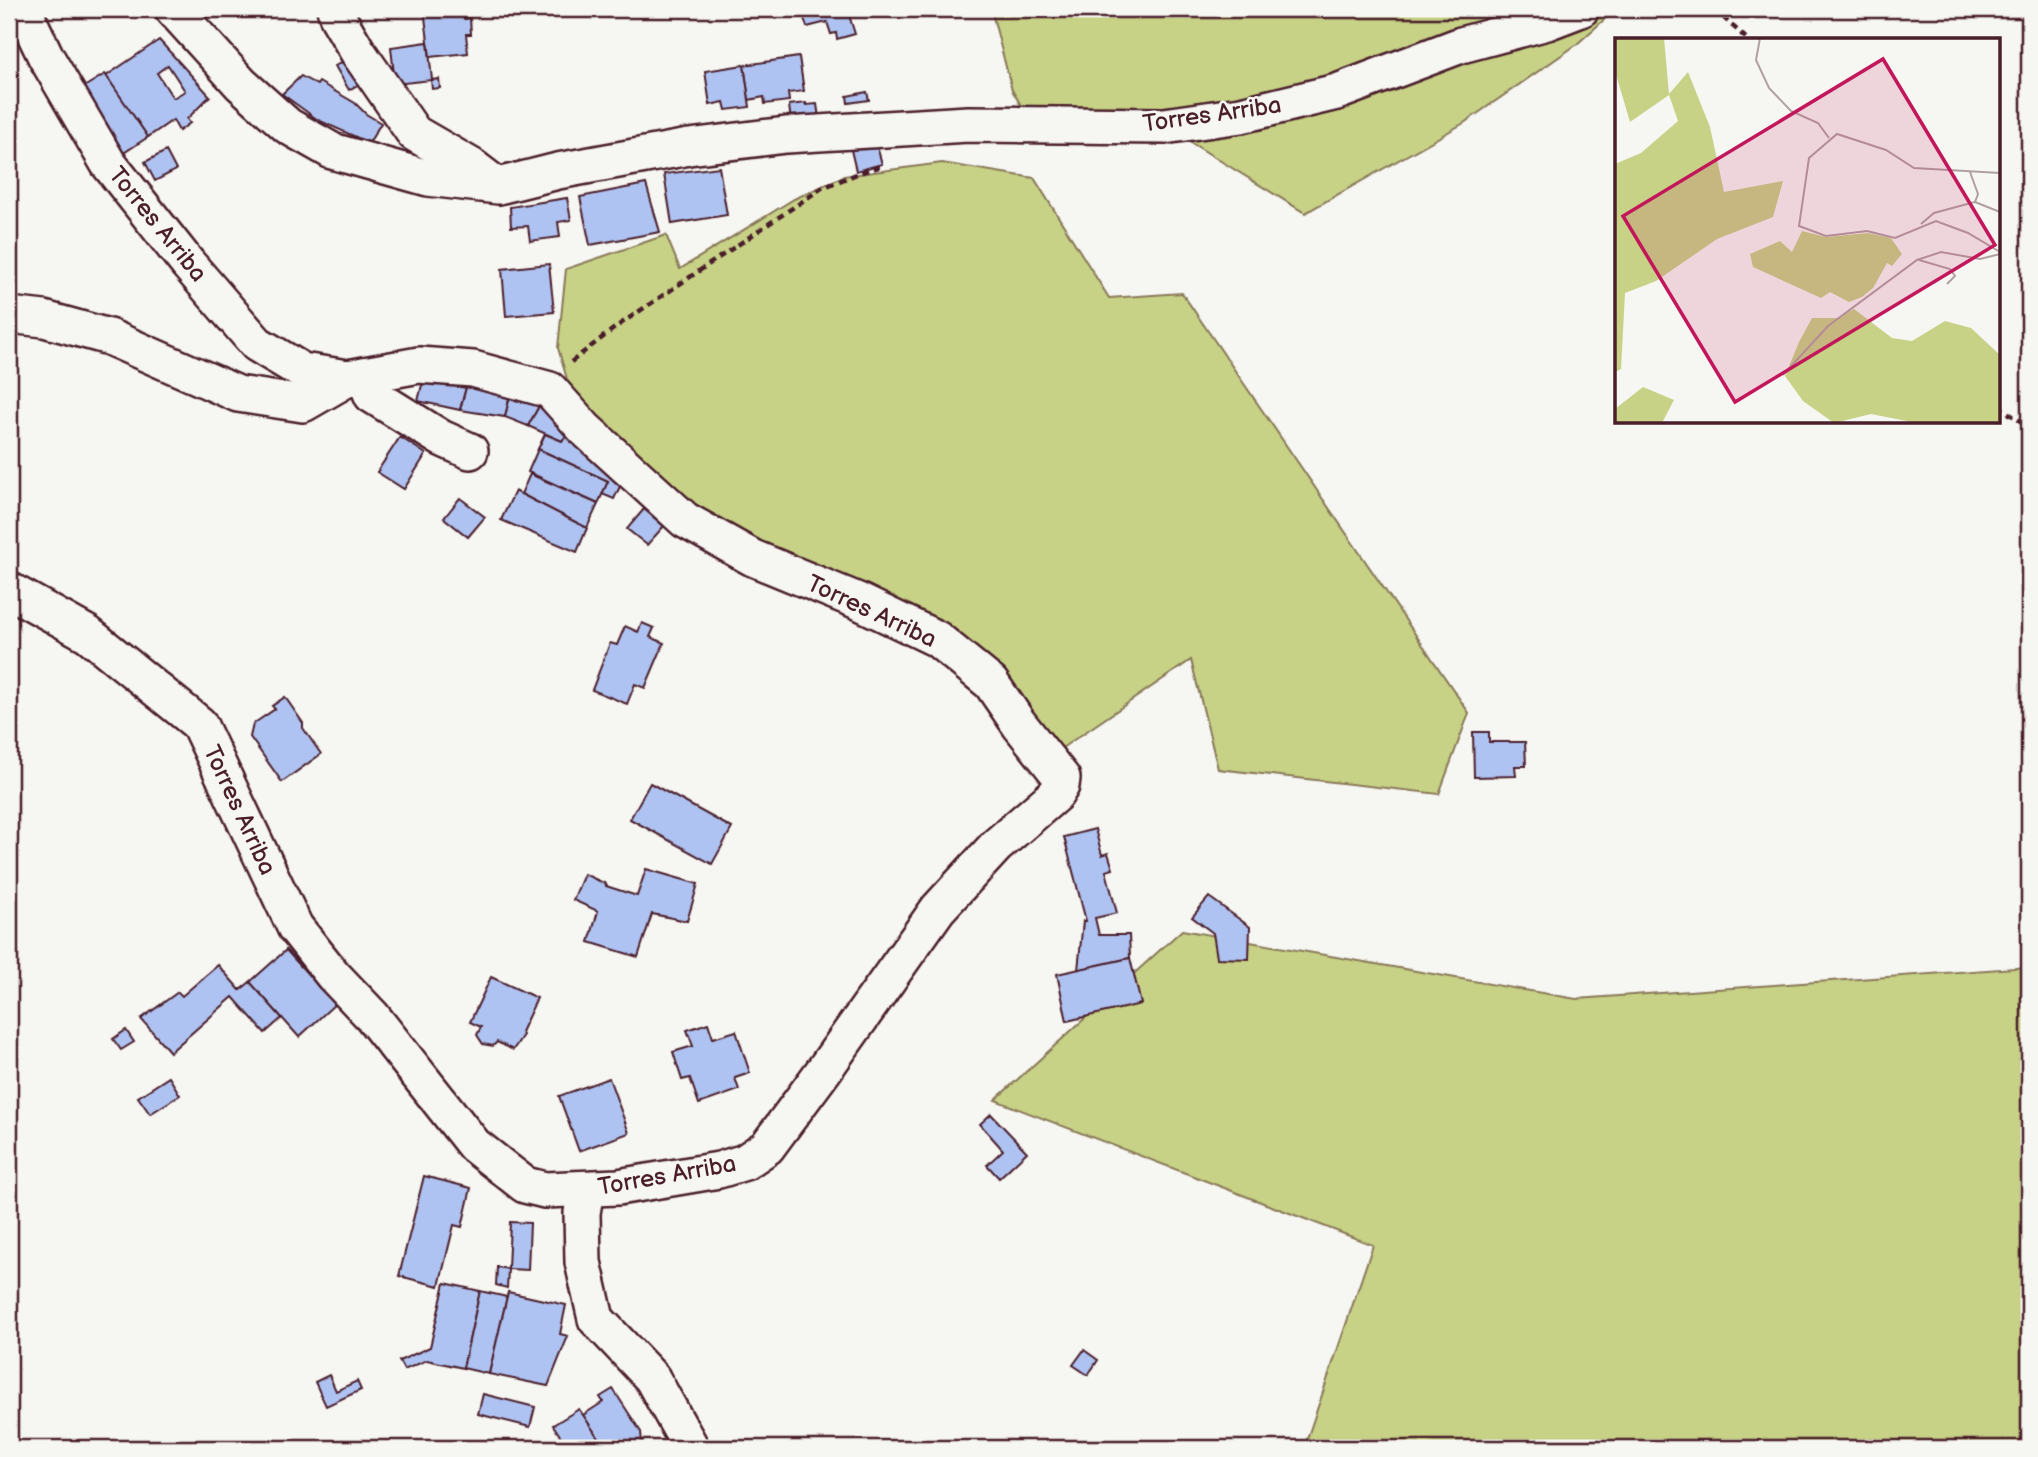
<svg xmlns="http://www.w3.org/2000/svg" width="2038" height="1457" font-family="'Balsamiq Sans',sans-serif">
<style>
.green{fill:#c7d286;stroke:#887858;stroke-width:2}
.building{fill:#afc3f2;stroke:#4a1f2b;stroke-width:2;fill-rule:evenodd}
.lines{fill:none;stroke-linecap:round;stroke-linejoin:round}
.minor-casing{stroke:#4a1f2b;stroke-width:40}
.path{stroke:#4a1f2b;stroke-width:4.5;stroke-dasharray:7 5;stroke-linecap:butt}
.minor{stroke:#f6f6f2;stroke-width:35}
.labels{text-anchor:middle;stroke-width:5;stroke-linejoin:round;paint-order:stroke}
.street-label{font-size:24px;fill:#4a1f2b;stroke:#f6f6f2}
.inset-road{fill:none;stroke:#b1a0a2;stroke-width:2}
.view{fill:#c2185b;fill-opacity:0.15;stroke:#c2185b;stroke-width:3.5}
.inset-edge{fill:none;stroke:#4a1f2b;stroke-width:3.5}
</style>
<rect width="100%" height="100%" fill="#f6f6f2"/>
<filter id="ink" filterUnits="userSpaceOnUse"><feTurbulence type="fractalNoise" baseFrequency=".0143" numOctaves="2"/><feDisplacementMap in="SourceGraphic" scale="14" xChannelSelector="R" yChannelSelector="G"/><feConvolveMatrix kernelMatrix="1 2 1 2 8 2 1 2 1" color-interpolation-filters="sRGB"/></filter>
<g filter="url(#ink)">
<!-- green -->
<g class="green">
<path d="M991,9H1616L1576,45L1464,123L1305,213L1164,126L1032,124L1012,90Z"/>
<path d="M942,163L1034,178L1109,298L1182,293L1469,713L1439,794L1218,769L1191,660L1059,750L994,673L685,509L573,400L558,348L566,269L666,235L680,269L794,199L844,176Z"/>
<path d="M1182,930L1576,999L2029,967V1448H1304L1373,1245L995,1100Z"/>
</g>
<!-- building -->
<g class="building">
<path d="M424,9H463L464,19L470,18L471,34H466L468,53L430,57Z"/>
<path d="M801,9H847L855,34L837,39L836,33L831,34L827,22L807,27Z"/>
<path d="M159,40L210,96L187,119L190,123L179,131L173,120L148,137L106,76ZM168,65L185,91L173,98L157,73Z"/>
<path d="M428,42L432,80L439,79L440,88L432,89L431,80L395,84L391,47Z"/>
<path d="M351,57L366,80L349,90L335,66Z"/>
<path d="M799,57L804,91L788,93L789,101L765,104L764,97L749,100L744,65Z"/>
<path d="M744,65L750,107L726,110L724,102L710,105L705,71Z"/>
<path d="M105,74L148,137L119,156L76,92Z"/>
<path d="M301,76L317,85L319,82L355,103L366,114L381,123L369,143L318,120L282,94Z"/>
<path d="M867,92L869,100L848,103L847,96Z"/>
<path d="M806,103V105L817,104L819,118L791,122L789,105Z"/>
<path d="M876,143L882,164L856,171L851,150Z"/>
<path d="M166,151L176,170L155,181L145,162Z"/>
<path d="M719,167L727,215L672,224L664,174Z"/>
<path d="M646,184L660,232L590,245L580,197Z"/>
<path d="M567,198L571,220L558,222L560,237L530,241L528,226L511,227L510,207Z"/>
<path d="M549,264L554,312L506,316L502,269Z"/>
<path d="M468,380L460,410L418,401L423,381Z"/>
<path d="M468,380L512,387L505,417L460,410Z"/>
<path d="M512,387L543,399L528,426L505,417Z"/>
<path d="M543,399L573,427L562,441L528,426Z"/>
<path d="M573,427L625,476L614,499L602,494L608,481L538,449L545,434L562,441Z"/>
<path d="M400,437L426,454L404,489L377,472Z"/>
<path d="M538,449L608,481L598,504L528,472Z"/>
<path d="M530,474L598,504L587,528L521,494Z"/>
<path d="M515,491L587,528L577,552L501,520Z"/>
<path d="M460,498L485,517L468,537L444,518Z"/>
<path d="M644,509L664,526L647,545L627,529Z"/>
<path d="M642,623L654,628L650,637L664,643L645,688L635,684L627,704L592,690L610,643L617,645L625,626L638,632Z"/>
<path d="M285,697L303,723V728L321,754L282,782L250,737L253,724L275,709L272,706Z"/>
<path d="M1473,732H1489V742H1525L1526,766H1515L1516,776L1474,777Z"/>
<path d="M650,783L732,828L712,864L630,819Z"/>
<path d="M1095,829L1102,855L1108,853L1113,869L1106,871L1117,913L1095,918L1099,935H1129L1130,958L1078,970L1083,921H1086L1064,837Z"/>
<path d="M646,869L698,884L687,921L652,914L638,957L589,942L598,911L573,900L584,874L606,884V886L637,896Z"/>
<path d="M1209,897L1250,927L1249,959L1217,958L1213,933L1192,917Z"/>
<path d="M286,950L335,1004L299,1037L250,982Z"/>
<path d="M1130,958L1141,1004L1067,1021L1057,974Z"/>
<path d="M218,965L240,990L250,982L282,1018L265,1033L233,997L170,1052L141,1019L178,992L182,996Z"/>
<path d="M491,977L537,998L521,1032L523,1035L513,1050L497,1042L493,1046L483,1044L477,1035L481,1027L470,1022Z"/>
<path d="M708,1023L713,1038L736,1031L750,1073L735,1078L739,1090L699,1104L690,1078L682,1080L673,1052L693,1046L687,1030Z"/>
<path d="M126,1030L134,1042L121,1050L113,1039Z"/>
<path d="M169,1077L180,1095L150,1114L138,1097Z"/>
<path d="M609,1078L629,1133L579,1151L559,1096Z"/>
<path d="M991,1114L1027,1152L999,1178L987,1165L1003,1150L980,1124Z"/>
<path d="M424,1176L471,1188L462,1227L454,1225L439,1286L399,1276Z"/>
<path d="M510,1222L530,1223L528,1270L508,1269Z"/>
<path d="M497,1267L508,1269L507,1288L496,1285Z"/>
<path d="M445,1283L480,1291L463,1368L427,1360L404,1370L399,1361L430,1347Z"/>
<path d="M480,1291L507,1297L489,1374L463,1368Z"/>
<path d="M508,1292L566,1305L560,1334L568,1336L548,1386L489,1374Z"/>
<path d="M1084,1350L1098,1360L1088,1375L1073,1365Z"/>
<path d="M329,1375L336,1391L357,1381L361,1390L326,1406L315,1382Z"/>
<path d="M613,1389L641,1432L642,1443L646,1448H605L583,1415L603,1402L600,1397Z"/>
<path d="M483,1394L535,1407L530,1427L478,1414Z"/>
<path d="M579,1409L605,1448H568L553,1425Z"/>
</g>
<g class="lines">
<defs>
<g id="minor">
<path d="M173,9L241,84L288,126L332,151L428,178L498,186L558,171L689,147L786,135L968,124L1164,126L1241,115L1337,92L1461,45L1547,22L1581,9"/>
<path d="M335,9L338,18L358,52L414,133L471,166L492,182"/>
<path d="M9,315L44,319L109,337L238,394L303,404L348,378"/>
<path d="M364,375L372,395L441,438L470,451"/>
<path d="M9,590L88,634L199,724L295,927L333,975L372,1016L474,1145L525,1185L545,1190L618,1187L719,1170L745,1162L767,1147L824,1070L938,909L996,846L1056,794L1061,786L1062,778L1019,724L991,683L937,639L858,601L753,558L685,520L585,429L550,390L473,369L419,365L348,378L302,371L257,344L188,264L108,163L46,57L23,9"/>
<path d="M586,1189L582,1213L583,1262L596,1319L652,1378L691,1448"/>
</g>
</defs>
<!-- minor casing -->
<use href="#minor" class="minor-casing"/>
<!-- path -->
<g class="path">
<path d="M1714,9L1748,40"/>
<path d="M571,362L616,327L822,188L859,173L882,166"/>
<path d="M1998,406L2029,427"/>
</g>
<!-- minor -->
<use href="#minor" class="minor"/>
</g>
</g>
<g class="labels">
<!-- street labels -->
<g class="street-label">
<text transform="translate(1212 114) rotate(-8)" y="8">Torres Arriba</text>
<text transform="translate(158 224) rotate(51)" y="8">Torres Arriba</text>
<text transform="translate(872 611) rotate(25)" y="8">Torres Arriba</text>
<text transform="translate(240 810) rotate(65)" y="8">Torres Arriba</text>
<text transform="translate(667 1175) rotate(-10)" y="8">Torres Arriba</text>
</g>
</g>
<!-- overview -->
<g transform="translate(1615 38)">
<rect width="385" height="385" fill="#f6f6f2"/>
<path d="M0,0H49L54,56L73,34L95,89L109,154L168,143L158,179L102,201L41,243L10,255L6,331L0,334V126L26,115L63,83L54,57L15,84L0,33ZM187,193L211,199L253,195L276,200L287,216L277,228L272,225L258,250L247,259L234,264L215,254L206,260L138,229L135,216L165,203L177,214ZM239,271L277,300L297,303L330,283L356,290L385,317V385H302L256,376L219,385L188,363L170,338L184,304L197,280H222ZM28,349L59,362L47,385H0V371Z" fill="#c7d286"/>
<path class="inset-road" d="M145,0L141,22L154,50L176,73L203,85L214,100M385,135L299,130L271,112L222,96L194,120L184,188L211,198L252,193L280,200L321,183L353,195L385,214M360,164L385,174M306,186L319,175L360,164L363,156L355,134M304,222L335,231L340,238L332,246M168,337L213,288L302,222L326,214L365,221L385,216"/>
<path class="view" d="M268,21L380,207L120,364L8,178Z"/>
<rect width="385" height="385" class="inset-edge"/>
</g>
<!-- margin -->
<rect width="2038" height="1457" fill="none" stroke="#f6f6f2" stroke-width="35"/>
<rect x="18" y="18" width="2003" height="1422" fill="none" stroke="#4a1f2b" stroke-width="2.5" filter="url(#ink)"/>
</svg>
